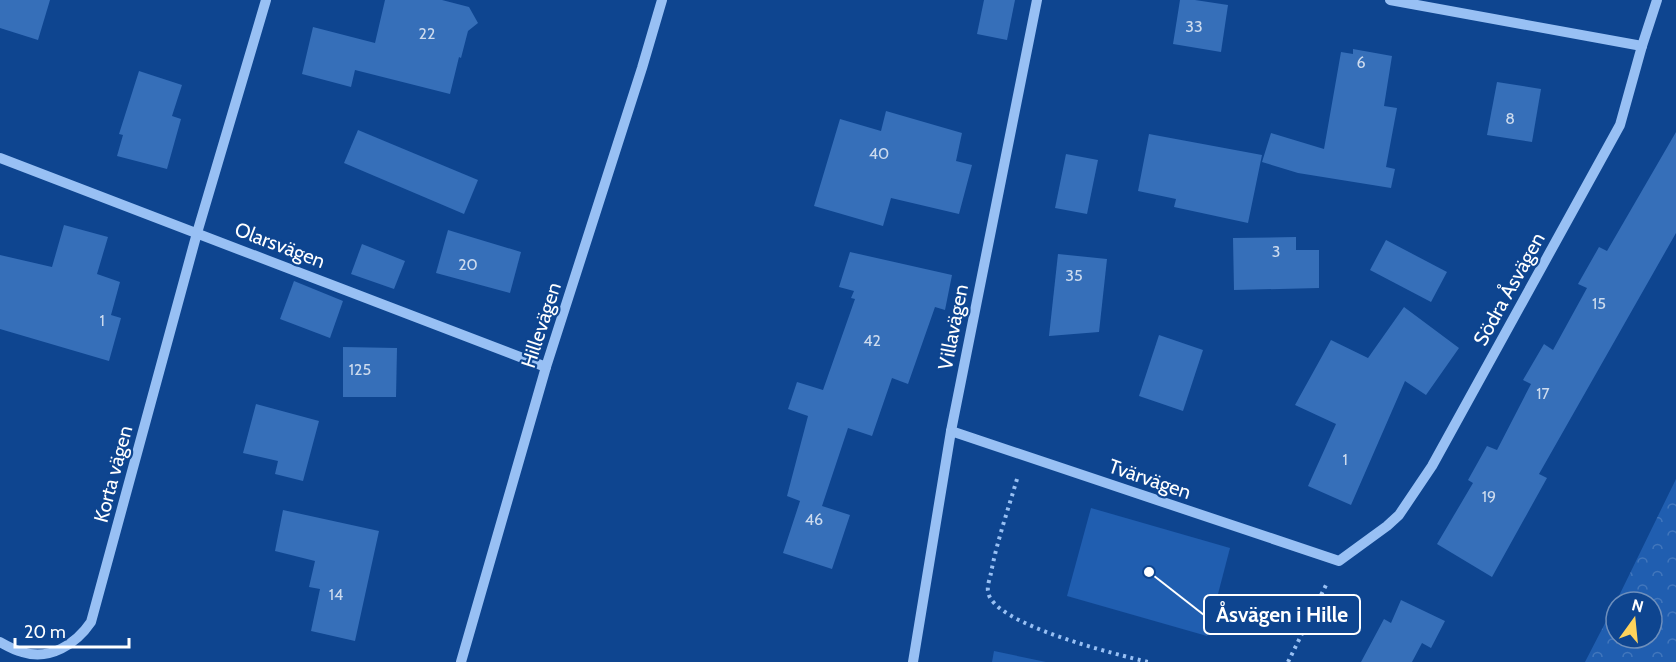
<svg xmlns="http://www.w3.org/2000/svg" width="1676" height="662" font-family="Cabin,sans-serif">
<style>
.forest{fill:url(#forest-crowns)}
.park{fill:#205eb0}
.building{fill:#366fb9}
.lines{fill:none;stroke-linecap:round;stroke-linejoin:round}
.path{stroke:#98c0f4;stroke-width:4;stroke-dasharray:3 4.5;stroke-linecap:butt}
.minor{stroke:#98c0f4;stroke-width:10}
.labels{text-anchor:middle;stroke-width:4.5;stroke-linejoin:round;paint-order:stroke}
.number-label{font-size:16px;fill:#cddbee}
.street-label{font-size:20px;fill:#fff;stroke:#0e4590}
.leader{fill:none;stroke:#fff;stroke-width:2}
.callout-dot{fill:#fff;stroke:#0e4590;stroke-width:2}
.callout{fill:#0e4590;stroke:#fff;stroke-width:2}
.callout-label{font-size:21px;text-anchor:middle;font-weight:bold;fill:#fff}
</style>
<defs>
<pattern id="forest-crowns" width="20" height="18" patternUnits="userSpaceOnUse" patternTransform="scale(1.5)"><rect width="20" height="18" fill="#205eb0"/><path d="M2 6a3 3 0 1 1 6 0M12 15a3 3 0 1 1 6 0" fill="none" stroke="#4176bc"/></pattern>
</defs>
<rect width="100%" height="100%" fill="#0e4590"/>
<!-- forest -->
<path class="forest" d="M1676,479V662H1585L1616,602V638H1652V602H1616Z"/>
<!-- park -->
<g class="park">
<path d="M1091,508L1230,548L1207,636L1067,596Z"/>
<path d="M994,651L1046,662H992Z"/>
</g>
<!-- building -->
<g class="building">
<path d="M0,0H50L38,40L0,28Z"/>
<path d="M385,0H442L469,7L478,23L468,31L461,58L459,57L450,94L355,70L351,87L302,74L313,27L375,43Z"/>
<path d="M984,0H1015L1007,40L977,34Z"/>
<path d="M1180,0H1195L1228,5L1221,52L1173,44Z"/>
<path d="M1353,49L1392,56L1384,106L1397,108L1386,167L1395,169L1391,188L1298,173L1262,162L1271,133L1324,149L1341,52L1353,54Z"/>
<path d="M139,71L182,85L172,116L181,119L167,169L117,156L123,135L119,134Z"/>
<path d="M1497,82L1541,89L1532,142L1487,135Z"/>
<path d="M886,111L962,133L956,161L972,165L959,214L891,198L883,226L814,206L840,119L881,131Z"/>
<path d="M358,130L478,180L464,214L344,163Z"/>
<path d="M1676,132V233L1539,474L1547,478L1492,577L1437,544L1473,483L1468,480L1487,446L1497,450L1531,384L1523,380L1544,344L1553,350L1587,288L1578,284L1599,247L1607,251Z"/>
<path d="M1149,134L1262,155L1248,223L1174,207L1176,199L1138,191Z"/>
<path d="M1066,154L1098,160L1087,214L1055,208Z"/>
<path d="M64,225L108,237L97,274L120,282L111,315L121,318L109,361L0,329V255L52,267Z"/>
<path d="M448,230L521,252L510,293L436,273Z"/>
<path d="M1296,237V250H1319V288L1234,290L1233,238Z"/>
<path d="M1386,240L1447,272L1431,302L1370,270Z"/>
<path d="M362,244L405,261L394,289L351,274Z"/>
<path d="M850,252L952,275L945,310L935,307L908,384L892,378L872,436L848,428L822,506L850,515L832,569L783,553L800,501L787,496L808,416L788,409L797,382L823,390L855,299L851,298L854,291L839,287Z"/>
<path d="M1058,254L1107,259L1099,332L1049,336Z"/>
<path d="M294,281L343,301L330,338L280,319Z"/>
<path d="M1404,307L1459,348L1426,395L1405,381L1351,505L1308,486L1336,424L1295,405L1331,340L1368,358Z"/>
<path d="M1159,335L1203,350L1183,411L1139,396Z"/>
<path d="M343,347L397,348L396,397H343Z"/>
<path d="M256,404L319,421L303,481L275,474L278,461L243,453Z"/>
<path d="M283,510L379,531L355,641L311,631L320,589L309,587L315,561L275,551Z"/>
<path d="M1401,600L1445,621L1431,648L1422,643L1412,662H1361L1384,619L1391,623Z"/>
</g>
<g class="lines">
<!-- path -->
<g class="path">
<path d="M1017,479C1008,510 997,541 991,573C990,578 987,586 988,591C990,624 1119,655 1148,662"/>
<path d="M1288,662L1327,583"/>
</g>
<!-- minor -->
<g class="minor">
<path d="M1390,0L1642,46"/>
<path d="M0,158L546,367"/>
<path d="M951,431L1339,561L1387,526L1399,515L1432,466L1620,125L1642,46L1657,0"/>
<path d="M0,642C7,646 14,650 22,652C50,661 76,644 91,622L197,233L266,0"/>
<path d="M461,662L546,367L642,68L662,0"/>
<path d="M913,662L951,431L1037,0"/>
</g>
</g>
<g class="labels">
<!-- number labels -->
<g class="number-label">
<text x="1194" y="32">33</text>
<text x="427" y="39">22</text>
<text x="1361" y="68">6</text>
<text x="1510" y="124">8</text>
<text x="879" y="159">40</text>
<text x="1276" y="257">3</text>
<text x="468" y="270">20</text>
<text x="1074" y="281">35</text>
<text x="1599" y="309">15</text>
<text x="102" y="326">1</text>
<text x="872" y="346">42</text>
<text x="360" y="375">125</text>
<text x="1543" y="399">17</text>
<text x="1345" y="465">1</text>
<text x="1489" y="502">19</text>
<text x="814" y="525">46</text>
<text x="336" y="600">14</text>
</g>
<!-- street labels -->
<g class="street-label">
<text transform="translate(280 245) rotate(21)" y="7">Olarsvägen</text>
<text transform="translate(1509 289) rotate(-61)" y="7">Södra Åsvägen</text>
<text transform="translate(541 325) rotate(-72)" y="7">Hillevägen</text>
<text transform="translate(953 327) rotate(-79)" y="7">Villavägen</text>
<text transform="translate(113 474) rotate(-75)" y="7">Korta vägen</text>
<text transform="translate(1150 479) rotate(19)" y="7">Tvärvägen</text>
</g>
</g>
<!-- callouts -->
<path class="leader" d="M1149 572L1204 615"/>
<circle class="callout-dot" cx="1149" cy="572" r="6"/>
<rect class="callout" x="1204" y="595" width="156" height="39" rx="6"/>
<g class="callout-label">
<text x="1282" y="622">Åsvägen i Hille</text>
</g>
<!-- north arrow -->
<g transform="translate(1634 620) rotate(15)"><circle r="28" fill="#0e4590" stroke="#6e8fbc" stroke-width="1.5"/>
<path d="M0-4.5L10 22L0 15L-10 22Z" fill="#ffd35b"/>
<text y="-9" font-size="16" font-weight="bold" text-anchor="middle" fill="#ffffff">N</text>
</g>
<!-- scale -->
<path d="M15 638v9h114v-9" fill="none" stroke="#ffffff" stroke-width="3"/>
<text x="24" y="638" font-size="18" fill="#ffffff" stroke="#0e4590" stroke-width="4.5" paint-order="stroke">20 m</text>
</svg>
